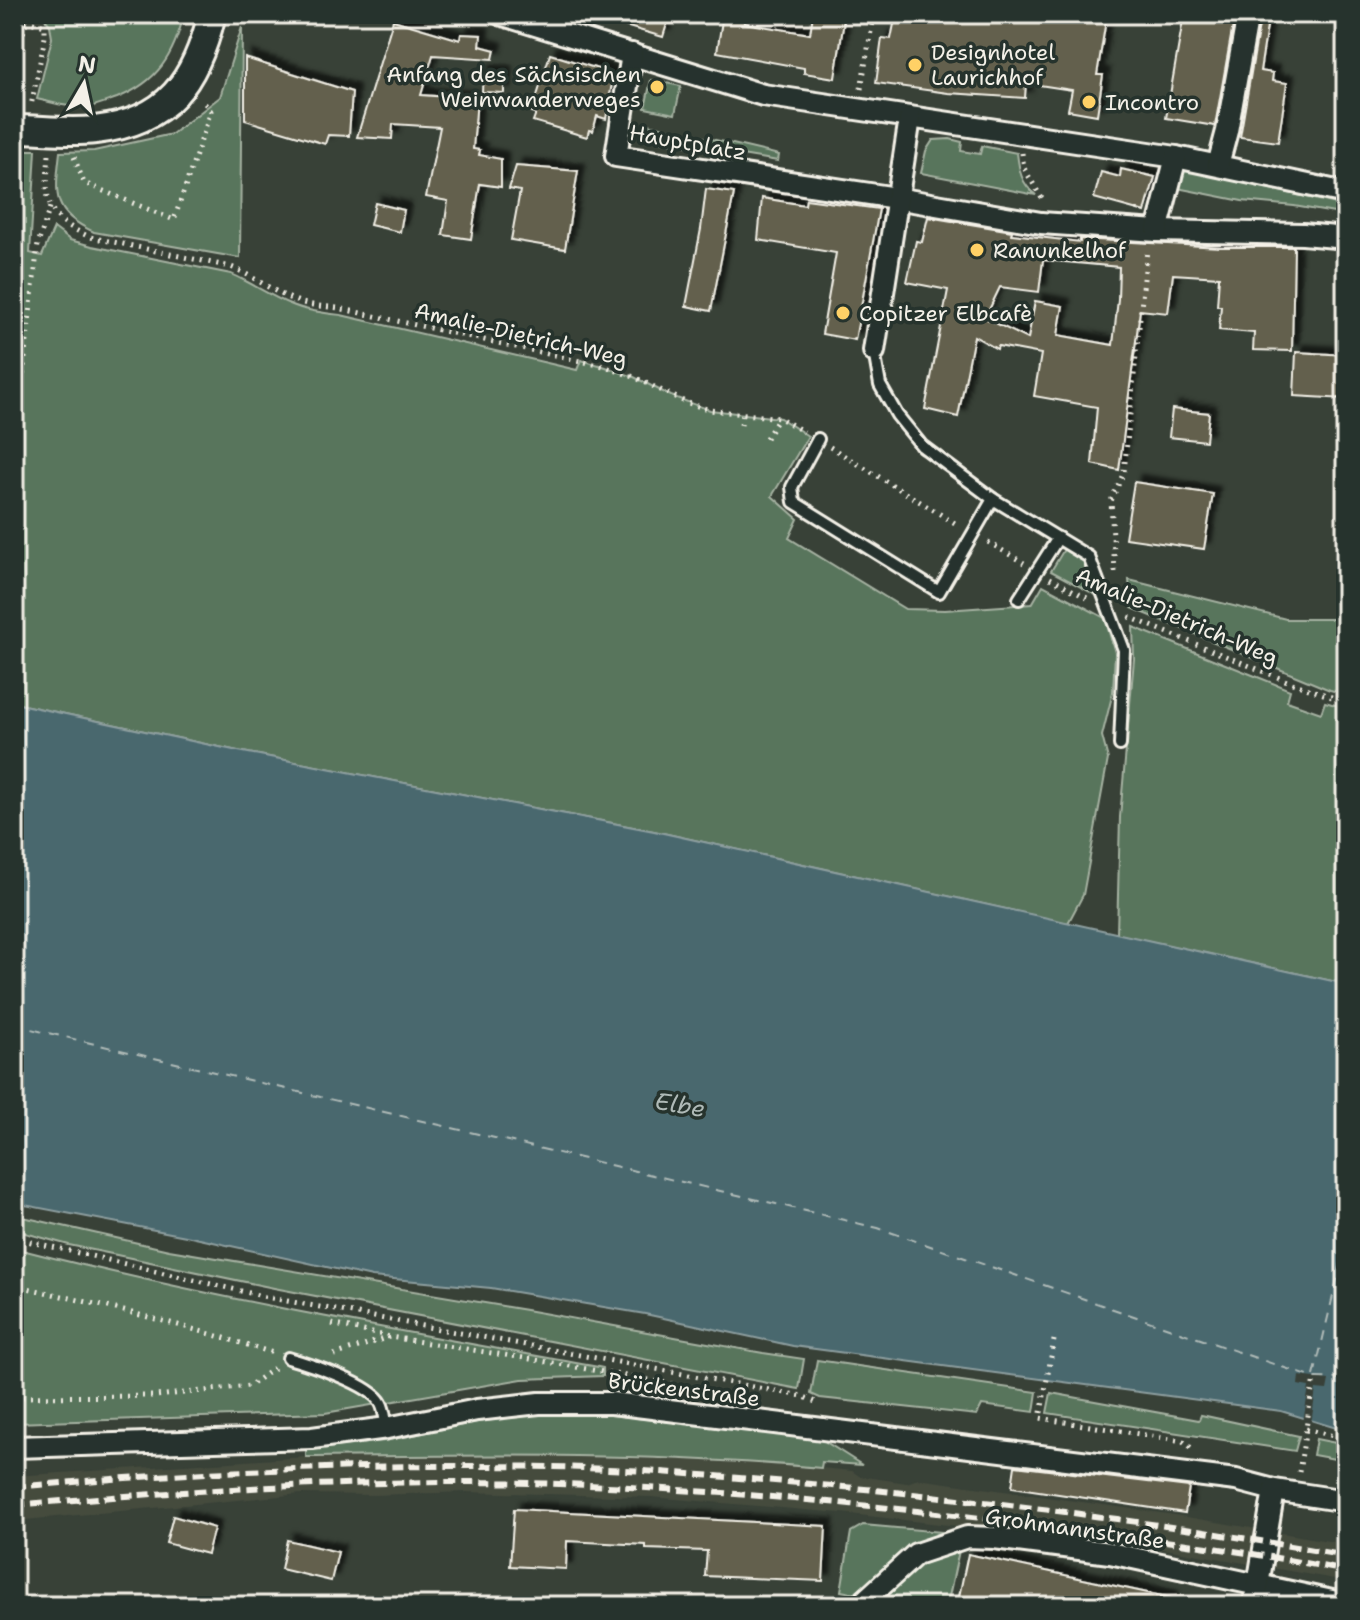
<svg xmlns="http://www.w3.org/2000/svg" width="1360" height="1620" font-family="'Shantell Sans',sans-serif">
<style>
.built{fill:#454b3e}
.green{fill:#58745c;stroke:#a6b2a2;stroke-width:2}
.water{fill:#48676e;stroke:#8d9e9f;stroke-width:2}
.pier{fill:#384137}
.lines{fill:none;stroke-linecap:round;stroke-linejoin:round}
.ferry{stroke:#afbab7;stroke-width:2;stroke-dasharray:10 8;stroke-linecap:butt}
.building{fill:#63614d;stroke:#f4f1e8;stroke-width:2;fill-rule:evenodd;filter:url(#shadow)}
.service-casing{stroke:#f4f1e8;stroke-width:16}
.minor-casing{stroke:#f4f1e8;stroke-width:26}
.tertiary-casing{stroke:#f4f1e8;stroke-width:32}
.path{stroke:#f4f1e8;stroke-width:5;stroke-dasharray:2 6;stroke-linecap:butt}
.service{stroke:#26332d;stroke-width:10}
.minor{stroke:#26332d;stroke-width:20}
.tertiary{stroke:#26332d;stroke-width:26}
.rail{stroke:#f4f1e8;stroke-width:6;stroke-dasharray:12 6;stroke-linecap:butt}
.poi-dot{fill:#ffd166;stroke:#26332d;stroke-width:3}
.labels{text-anchor:middle;stroke-width:7;stroke-linejoin:round;paint-order:stroke}
.poi-label{font-size:22px;fill:#f4f1e8;stroke:#26332d;text-anchor:start}
.street-label{font-size:22px;fill:#f4f1e8;stroke:#26332d}
.water-label{font-size:24px;font-style:italic;fill:#afbab7;stroke:#26332d}
</style>
<defs>
<filter id="shadow"><feDropShadow dx="7" dy="-7" stdDeviation="2" flood-color="#0009"/></filter>
</defs>
<rect width="100%" height="100%" fill="#384137"/>
<filter id="ink" filterUnits="userSpaceOnUse"><feTurbulence type="fractalNoise" baseFrequency=".0125" numOctaves="2"/><feDisplacementMap in="SourceGraphic" scale="16" xChannelSelector="R" yChannelSelector="G"/><feConvolveMatrix kernelMatrix="1 2 1 2 8 2 1 2 1" color-interpolation-filters="sRGB"/></filter>
<g filter="url(#ink)">
<!-- built -->
<path class="built" d="M533,1455L758,1462L852,1471L859,1476L907,1483L918,1479L1175,1515L1346,1544V1581L1171,1550L841,1513L651,1497L467,1492L374,1495L301,1494L14,1521V1476L306,1457Z"/>
<!-- green -->
<g class="green">
<path d="M47,14H184C174,55 158,82 117,98C108,101 97,106 87,107C71,108 53,103 37,99L52,38L50,25L45,19Z"/>
<path d="M242,27L240,258L94,232C51,212 55,195 60,152L94,151L172,134L220,97Z"/>
<path d="M651,80L681,86L675,114L645,108Z"/>
<path d="M648,124L779,155L778,161L664,142L645,136Z"/>
<path d="M950,139L962,142L961,151L980,154L982,146L1017,153C1019,170 1021,184 1036,195L921,173L926,151L933,140Z"/>
<path d="M14,150H36L30,253L42,256L54,228L70,240L92,246L231,274C252,283 270,296 290,304C306,311 324,313 341,315L577,370L581,360L603,366L634,377L671,396L710,410L780,418L808,436L772,496L798,519L789,538L905,609L945,610L1032,604L1043,585L1105,618L1115,653L1113,692L1102,736L1108,759L1083,895L1068,923L654,831L238,751L14,703Z"/>
<path d="M1181,169L1346,206V215L1294,206L1242,201L1177,188Z"/>
<path d="M1066,546L1083,555L1094,594L1051,571Z"/>
<path d="M1129,580L1286,619H1346V694L1330,690L1132,608Z"/>
<path d="M1133,627L1290,690L1287,701L1321,713L1325,702L1346,708V984L1117,934L1120,817L1134,659Z"/>
<path d="M14,1215L169,1250L526,1310L763,1353L804,1359L799,1389L274,1288L69,1245L14,1230Z"/>
<path d="M14,1248C208,1298 406,1332 603,1368V1376L522,1379L325,1413L14,1423Z"/>
<path d="M817,1360L1037,1392L1034,1412L982,1405L977,1415L820,1398L811,1394Z"/>
<path d="M1051,1393L1199,1420L1201,1415L1299,1436L1295,1451L1047,1413Z"/>
<path d="M533,1415H610L821,1439L862,1465L822,1462L821,1468C650,1452 477,1455 306,1457V1450L384,1441L477,1422Z"/>
<path d="M1316,1439L1346,1445V1461L1313,1455Z"/>
<path d="M863,1525L943,1532L939,1538L862,1595L841,1591L851,1532Z"/>
<path d="M960,1546L947,1606L906,1604L879,1599L920,1561Z"/>
</g>
<!-- water -->
<path class="water" d="M14,703L238,751L654,831L1346,984V1431L1281,1411L793,1346L645,1314L491,1288L372,1277L186,1236L14,1203Z"/>
<!-- pier -->
<path class="pier" d="M1299,1376L1329,1380L1327,1390L1316,1389L1311,1424L1303,1422L1309,1387L1298,1385Z"/>
<g class="lines">
<!-- ferry -->
<g class="ferry">
<path d="M14,1025L878,1228L1314,1378L1346,1379"/>
<path d="M1314,1376L1346,1241"/>
</g>
</g>
<!-- building -->
<g class="building">
<path d="M605,14H670L663,37L604,20Z"/>
<path d="M723,14H746L744,23L810,34L813,14H845L835,78L804,73V68L717,52Z"/>
<path d="M896,14H965L1023,18V14H1107L1097,75H1103L1097,115L1068,110L1072,90L1026,83L1025,98L948,93L876,83L882,38L891,39Z"/>
<path d="M1184,14H1235L1215,126L1166,118Z"/>
<path d="M1261,14H1269L1260,71L1273,73L1272,81L1287,83L1278,142L1240,137Z"/>
<path d="M393,20L460,40L461,34L481,35L480,46L495,50L493,59L433,55L421,95L477,99L473,149L480,150L479,155L501,159V187L480,184L471,239L443,235L448,201L426,197L440,127L393,124L392,139L357,137Z"/>
<path d="M550,54L611,73L609,76L613,77L606,119L597,116L593,131L589,130L587,137L533,121L536,113L532,112Z"/>
<path d="M245,58L352,92L349,136L328,135L325,144L245,120Z"/>
<path d="M483,72L504,73V93L482,92Z"/>
<path d="M516,166L578,171L565,249L511,240L520,191L509,189Z"/>
<path d="M1121,169L1155,177L1145,212L1094,198L1101,172L1120,177Z"/>
<path d="M706,189L734,193L711,311L686,306L701,229Z"/>
<path d="M762,198L805,205L806,199L879,209L855,340L822,334L836,253L758,240Z"/>
<path d="M375,203L404,210L400,232L370,225Z"/>
<path d="M928,217L1012,231L1011,234L1080,242V239L1220,247H1294L1292,351L1253,350L1254,333L1219,330L1221,306H1217L1219,277L1173,274L1168,313L1140,310L1119,470L1092,464L1097,407L1034,396L1041,354L998,346L997,349L974,336L958,417L925,409L948,290L907,282L916,241L922,242ZM1043,260L1119,267L1118,299L1113,345L1058,335L1063,306L1035,301L1028,339L985,318L1000,287L1039,292Z"/>
<path d="M1296,352L1346,355V399L1294,396Z"/>
<path d="M1172,409L1209,413L1206,441L1169,437Z"/>
<path d="M1134,482L1213,494L1204,549L1125,538Z"/>
<path d="M1015,1466L1189,1487L1185,1513L1012,1487Z"/>
<path d="M514,1509L826,1526L823,1581L705,1576L707,1551L646,1549V1545L567,1541L566,1569L510,1566Z"/>
<path d="M173,1516L214,1528L207,1554L166,1543Z"/>
<path d="M287,1540L338,1552L331,1581L281,1569Z"/>
<path d="M968,1554L1171,1598L1170,1606H957Z"/>
</g>
<g class="lines">
<defs>
<g id="service">
<path d="M874,351L880,385L897,415L922,446L993,499L1089,557L1124,650L1120,745"/>
<path d="M818,439L792,487L794,502L939,592L993,499"/>
<path d="M1019,599L1058,538"/>
<path d="M288,1358C309,1364 371,1384 381,1403C385,1410 385,1421 387,1428"/>
</g>
<g id="minor">
<path d="M500,14L763,95L1176,157L1346,193"/>
<path d="M632,54L616,156L890,197L1041,223L1157,231L1303,234L1346,238"/>
<path d="M1218,165L1227,131L1248,14"/>
<path d="M1157,231L1176,157"/>
<path d="M874,351L910,118"/>
<path d="M14,1447L312,1438L387,1428L477,1410L539,1403H612L1236,1480L1274,1490L1346,1501"/>
<path d="M859,1606L916,1554L967,1537L994,1538L1110,1553L1346,1604"/>
<path d="M1253,1606L1258,1585L1274,1490"/>
</g>
<path id="tertiary" d="M14,129C40,129 68,133 95,130C168,122 196,81 212,14"/>
</defs>
<!-- service casing -->
<use href="#service" class="service-casing"/>
<!-- minor casing -->
<use href="#minor" class="minor-casing"/>
<!-- tertiary casing -->
<use href="#tertiary" class="tertiary-casing"/>
<!-- path -->
<g class="path">
<path d="M25,21L45,26V37L31,106"/>
<path d="M861,89L874,14"/>
<path d="M14,104L16,62L28,14"/>
<path d="M1022,153L1024,168L1044,202"/>
<path d="M49,155C45,202 43,216 90,237L231,267C254,276 273,292 294,300C308,306 323,306 338,308L603,366L634,377L685,402L710,410L780,418L804,432"/>
<path d="M74,157L84,183L174,220L211,111L202,100"/>
<path d="M741,425L743,414"/>
<path d="M766,438L779,418"/>
<path d="M830,447L958,525"/>
<path d="M14,454L38,244L50,207"/>
<path d="M988,542L1024,563"/>
<path d="M1115,572L1111,501L1124,472L1147,250"/>
<path d="M1050,578L1087,598"/>
<path d="M1129,617L1292,683L1346,702"/>
<path d="M14,1238L271,1298L802,1396L818,1403"/>
<path d="M14,1285C102,1305 190,1326 276,1354"/>
<path d="M332,1324L390,1337L530,1359L677,1385"/>
<path d="M1054,1340L1040,1418L1183,1441L1195,1451"/>
<path d="M334,1355L389,1337"/>
<path d="M14,1397L156,1396L249,1386L274,1368"/>
<path d="M1306,1429L1346,1439"/>
<path d="M1299,1472L1314,1378"/>
</g>
<!-- service -->
<use href="#service" class="service"/>
<!-- minor -->
<use href="#minor" class="minor"/>
<!-- tertiary -->
<use href="#tertiary" class="tertiary"/>
<!-- rail -->
<g class="rail">
<path d="M14,1487C192,1471 372,1463 551,1467C645,1469 739,1478 833,1486C1005,1502 1176,1525 1346,1556"/>
<path d="M14,1505C164,1492 314,1482 464,1482C645,1483 827,1500 1007,1521C1120,1535 1234,1548 1346,1571"/>
</g>
</g>
</g>
<!-- markers -->
<g class="poi-dot">
<circle cx="915" cy="65" r="8"/>
<circle cx="657" cy="87" r="8"/>
<circle cx="1089" cy="102" r="8"/>
<circle cx="977" cy="250" r="8"/>
<circle cx="843" cy="313" r="8"/>
</g>
<g class="labels">
<!-- poi labels -->
<g class="poi-label">
<text x="931" y="60">Designhotel<tspan x="931" dy="25">Laurichhof</tspan></text>
<text x="641" y="82" text-anchor="end">Anfang des Sächsischen<tspan x="641" dy="25">Weinwanderweges</tspan></text>
<text x="1105" y="110">Incontro</text>
<text x="993" y="258">Ranunkelhof</text>
<text x="859" y="321">Copitzer Elbcafè</text>
</g>
<!-- street labels -->
<g class="street-label">
<text transform="translate(688 142) rotate(10)" y="8">Hauptplatz</text>
<text transform="translate(521 334) rotate(13)" y="8">Amalie-Dietrich-Weg</text>
<text transform="translate(1177 616) rotate(23)" y="8">Amalie-Dietrich-Weg</text>
<text transform="translate(684 1389) rotate(7)" y="8">Brückenstraße</text>
<text transform="translate(1075 1528) rotate(8)" y="8">Grohmannstraße</text>
</g>
<!-- water labels -->
<g class="water-label">
<text transform="translate(680 1105) rotate(10)" y="8">Elbe</text>
</g>
</g>
<!-- margin -->
<rect width="1360" height="1620" fill="none" stroke="#26332d" stroke-width="48"/>
<rect x="24" y="24" width="1312" height="1572" fill="none" stroke="#f4f1e8" stroke-width="3" filter="url(#ink)"/>
<!-- north arrow -->
<g transform="translate(84 84) rotate(9)" stroke="#26332d" stroke-width="6" paint-order="stroke">
<path d="M0-6L14 30L0 20L-14 30Z" fill="#f4f1e8"/>
<text y="-12" font-size="22" font-weight="bold" text-anchor="middle" fill="#f4f1e8">N</text>
</g>
</svg>
